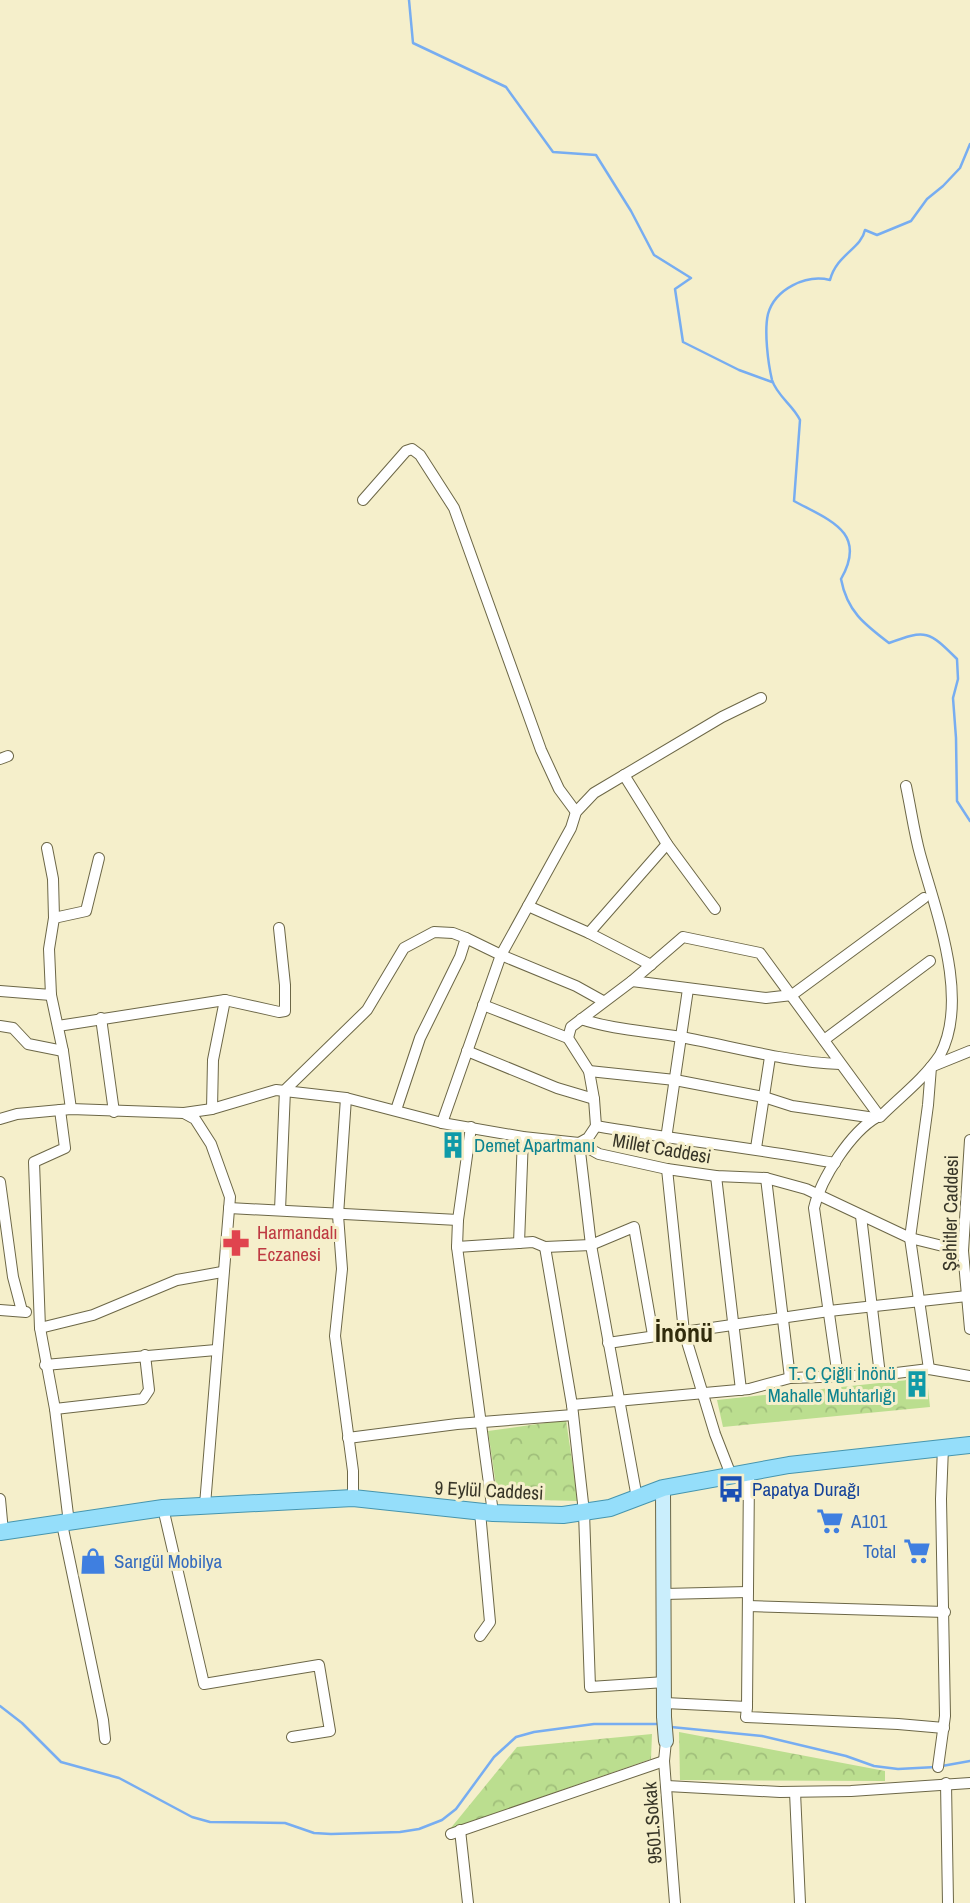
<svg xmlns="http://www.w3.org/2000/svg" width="970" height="1903" font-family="'Archivo Narrow',sans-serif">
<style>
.forest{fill:url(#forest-crowns)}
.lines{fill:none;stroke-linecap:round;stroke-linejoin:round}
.stream{stroke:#77adf1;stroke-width:2.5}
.street-casing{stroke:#6c6747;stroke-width:12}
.secondary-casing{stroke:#6c6747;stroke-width:16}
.primary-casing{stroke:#4695ae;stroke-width:18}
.street{stroke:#fff;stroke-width:10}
.secondary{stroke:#caeefc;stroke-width:14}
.primary{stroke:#95defa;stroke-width:16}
.labels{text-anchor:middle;stroke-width:6;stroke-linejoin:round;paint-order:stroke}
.culture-label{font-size:19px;fill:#0d838f;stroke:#f5efcb;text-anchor:start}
.street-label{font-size:19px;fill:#373527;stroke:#f5efcb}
.health-label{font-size:19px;fill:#be3a42;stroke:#f5efcb;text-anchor:start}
.transit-label{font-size:19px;fill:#164399;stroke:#f5efcb;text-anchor:start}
.shop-label{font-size:19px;fill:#366cbe;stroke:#f5efcb;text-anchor:start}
.district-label{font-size:26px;font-weight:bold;fill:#302b0c;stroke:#f5efcb}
</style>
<defs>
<pattern id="forest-crowns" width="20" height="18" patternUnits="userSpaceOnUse" patternTransform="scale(1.75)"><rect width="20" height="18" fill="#bbde8f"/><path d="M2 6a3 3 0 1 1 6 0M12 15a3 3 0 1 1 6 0" fill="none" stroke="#a1bf7b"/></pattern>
</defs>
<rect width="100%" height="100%" fill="#f5efcb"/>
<!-- forest -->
<g class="forest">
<path d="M927,1378L930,1407L723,1427L717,1400Z"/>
<path d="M566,1420L578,1501L498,1499L488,1431Z"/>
<path d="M679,1732L885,1771V1781L680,1780Z"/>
<path d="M652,1734L651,1759L450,1829L517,1747Z"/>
</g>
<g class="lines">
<!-- stream -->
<g class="stream">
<path d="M409,0L413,43L506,87L553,152L596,155L631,211L654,255L691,278L675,289L683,342L739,370L772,382"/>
<path d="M970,144L960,168L943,186L927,199L911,221L877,235L865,230C861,249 837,254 830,280C806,274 775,289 768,314C764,331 768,363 772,380C777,396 793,405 800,420L794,501C829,520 868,532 841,579C847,611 864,624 889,643C926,629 929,631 957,659L958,679L953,698L956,738L957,801L970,821"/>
<path d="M0,1706L22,1723L61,1762L119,1778L192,1817L210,1822L285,1823L314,1833L331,1834L400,1832L419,1829L442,1820L456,1809L494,1757L516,1737L534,1732L594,1724H661"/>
<path d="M671,1727L762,1736L846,1756L874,1766L898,1769L936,1767"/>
<path d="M942,1766L970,1761"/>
</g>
<defs>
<g id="street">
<path d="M363,500L406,451L412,449L420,455L454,508L541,750L559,789L576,812"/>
<path d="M0,759L8,756"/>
<path d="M624,775L667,844L715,909"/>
<path d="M528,906L589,933L651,965"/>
<path d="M54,918L86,911L99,858"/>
<path d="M589,933L667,844"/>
<path d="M632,981L766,998L792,995L924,898"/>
<path d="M0,991L51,995L49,949L54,918L53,879L47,848"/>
<path d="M51,995L63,1051L71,1109"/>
<path d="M483,1005L568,1038"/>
<path d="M101,1018L114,1112"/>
<path d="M581,1019C614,1030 647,1031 681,1037C735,1047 786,1062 840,1064"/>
<path d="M0,1026L13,1028L28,1044L63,1051"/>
<path d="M58,1026L225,1000L279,1012L285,1011V985L279,928"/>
<path d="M824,1040L930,961"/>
<path d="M467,1051L557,1088L594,1099"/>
<path d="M933,1066L970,1051"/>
<path d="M589,1071L675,1080L764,1097L792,1106L875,1118"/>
<path d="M346,1098L338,1215L342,1269L335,1336L353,1471V1498"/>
<path d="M212,1109L213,1060L225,1000"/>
<path d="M60,1110L65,1148L34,1162L40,1328L55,1409L69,1523"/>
<path d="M396,1110L420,1038L460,957L466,938"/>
<path d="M184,1113L212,1109L276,1090L346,1098L442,1123L523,1137L579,1143L599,1154L667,1169L716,1176L766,1178L806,1189L910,1238L963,1251"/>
<path d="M0,1119L17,1114L71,1109L184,1113L195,1119L211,1144L230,1197L205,1505"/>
<path d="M442,1123L501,955L571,828L576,812L594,793L722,717L761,698"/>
<path d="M596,1126C676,1140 755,1148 835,1163"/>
<path d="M471,1127L458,1220L457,1247L493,1513"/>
<path d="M666,1139L688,989"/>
<path d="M970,1140L963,1251L970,1329"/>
<path d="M756,1148L770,1057"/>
<path d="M667,1169L684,1332L715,1434L731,1475"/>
<path d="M716,1176L741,1390"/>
<path d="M766,1178L790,1378"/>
<path d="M0,1182L13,1277L22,1311"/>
<path d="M229,1208L458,1220"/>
<path d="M280,1210L285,1090L367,1010L404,948L434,932L453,933L466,938L501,955L576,986L603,1001"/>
<path d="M861,1216L880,1375"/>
<path d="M519,1243L523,1137"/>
<path d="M457,1247L533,1242L545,1247L591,1245L634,1227L653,1335"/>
<path d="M545,1247L572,1405L584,1512L590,1687L665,1682"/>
<path d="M0,1310L26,1312"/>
<path d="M40,1328L93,1315L177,1280L222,1272"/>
<path d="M608,1343L829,1311L967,1296"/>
<path d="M45,1365L216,1350"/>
<path d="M929,1369L910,1238L928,1105L931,1067"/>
<path d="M838,1377L814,1208C821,1178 851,1132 877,1117"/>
<path d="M572,1405L749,1389L790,1378L880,1375L929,1369L970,1376"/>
<path d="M55,1409L143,1399L149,1390L145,1355"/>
<path d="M348,1438L457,1424L573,1415"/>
<path d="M637,1498L591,1245L579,1143L588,1138L596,1126L594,1099L589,1071L568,1038L571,1027L632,981L683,937L760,953L880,1117C900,1097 924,1079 940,1055C970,999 936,912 920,854C914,832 911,809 906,786"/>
<path d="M0,1499L3,1532"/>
<path d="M163,1508L204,1684L319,1665L330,1731L292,1737"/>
<path d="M62,1524L103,1720L105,1739"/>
<path d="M664,1594L748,1592"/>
<path d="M748,1606L945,1612"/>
<path d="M480,1636L490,1622L480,1512"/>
<path d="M665,1703L747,1707L749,1473"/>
<path d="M747,1707L746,1717L898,1724L944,1728"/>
<path d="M666,1741L664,1761L675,1903"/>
<path d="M938,1767L945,1716L941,1499L943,1447"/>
<path d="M946,1783L948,1903"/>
<path d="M667,1786L780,1792L851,1791L970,1783"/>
<path d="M795,1792L800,1903"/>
<path d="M460,1830L468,1903"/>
<path d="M451,1834L664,1761"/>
</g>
<path id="secondary" d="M663,1488L664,1717L666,1741"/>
<path id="primary" d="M0,1532L163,1508L353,1498L493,1513L563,1515L610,1508L663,1488L789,1465L970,1445"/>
</defs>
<!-- street casing -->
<use href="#street" class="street-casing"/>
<!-- secondary casing -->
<use href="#secondary" class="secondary-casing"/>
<!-- primary casing -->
<use href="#primary" class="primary-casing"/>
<!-- street -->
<use href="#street" class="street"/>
<!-- secondary -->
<use href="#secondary" class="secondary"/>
<!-- primary -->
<use href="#primary" class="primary"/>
</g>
<!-- icons -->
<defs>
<symbol id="building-bare" viewBox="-9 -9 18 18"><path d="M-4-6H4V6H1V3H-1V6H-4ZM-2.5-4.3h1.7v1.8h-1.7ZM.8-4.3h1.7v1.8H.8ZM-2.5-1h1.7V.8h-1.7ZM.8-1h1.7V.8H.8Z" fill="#0f9aa8" stroke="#f5efcb" stroke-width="2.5" paint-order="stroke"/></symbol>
<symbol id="pharmacy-bare" viewBox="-9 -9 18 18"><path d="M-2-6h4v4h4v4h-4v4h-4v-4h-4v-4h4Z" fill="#e0444e" stroke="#f5efcb" stroke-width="2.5" paint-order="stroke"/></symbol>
<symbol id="bus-bare" viewBox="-9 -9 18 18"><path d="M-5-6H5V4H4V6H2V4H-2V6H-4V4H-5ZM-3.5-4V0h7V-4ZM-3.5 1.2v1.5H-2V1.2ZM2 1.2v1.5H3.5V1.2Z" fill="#1a4fb4" stroke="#f5efcb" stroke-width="2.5" paint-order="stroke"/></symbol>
<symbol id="supermarket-bare" viewBox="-9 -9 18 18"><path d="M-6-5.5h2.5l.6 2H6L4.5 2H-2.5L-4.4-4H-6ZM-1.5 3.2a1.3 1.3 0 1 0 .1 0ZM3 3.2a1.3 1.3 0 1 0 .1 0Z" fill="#3f7fe0" stroke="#f5efcb" stroke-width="2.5" paint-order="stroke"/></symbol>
<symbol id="shop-bare" viewBox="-9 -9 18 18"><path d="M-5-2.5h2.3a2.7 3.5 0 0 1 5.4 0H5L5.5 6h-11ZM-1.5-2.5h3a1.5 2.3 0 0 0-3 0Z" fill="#3f7fe0" stroke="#f5efcb" stroke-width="2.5" paint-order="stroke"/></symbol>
</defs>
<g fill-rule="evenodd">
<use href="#building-bare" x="434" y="1126" width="38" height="38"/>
<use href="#pharmacy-bare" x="217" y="1224" width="38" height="38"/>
<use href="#building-bare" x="898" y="1365" width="38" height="38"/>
<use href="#bus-bare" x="712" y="1470" width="38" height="38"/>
<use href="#supermarket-bare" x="811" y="1502" width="38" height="38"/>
<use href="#supermarket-bare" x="898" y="1532" width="38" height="38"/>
<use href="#shop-bare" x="74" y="1542" width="38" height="38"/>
</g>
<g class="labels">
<!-- culture labels -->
<g class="culture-label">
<text x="474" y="1152">Demet Apartmanı</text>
<text x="896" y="1380" text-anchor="end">T. C Çiğli İnönü<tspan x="896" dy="22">Mahalle Muhtarlığı</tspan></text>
</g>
<!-- street labels -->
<g class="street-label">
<text transform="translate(662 1148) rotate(10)" y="7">Millet Caddesi</text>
<text transform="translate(950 1213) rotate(-89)" y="7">Şehitler Caddesi</text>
<text transform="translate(489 1490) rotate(3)" y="7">9 Eylül Caddesi</text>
<text transform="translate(652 1823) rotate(-94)" y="7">9501.Sokak</text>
</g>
<!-- health labels -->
<g class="health-label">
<text x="257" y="1239">Harmandalı<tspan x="257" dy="22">Eczanesi</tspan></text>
</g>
<!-- transit labels -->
<g class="transit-label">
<text x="752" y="1496">Papatya Durağı</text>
</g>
<!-- shop labels -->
<g class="shop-label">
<text x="851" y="1528">A101</text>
<text x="896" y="1558" text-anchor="end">Total</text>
<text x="114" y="1568">Sarıgül Mobilya</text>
</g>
<!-- district labels -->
<g class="district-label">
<text x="684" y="1342">İnönü</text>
</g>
</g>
</svg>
